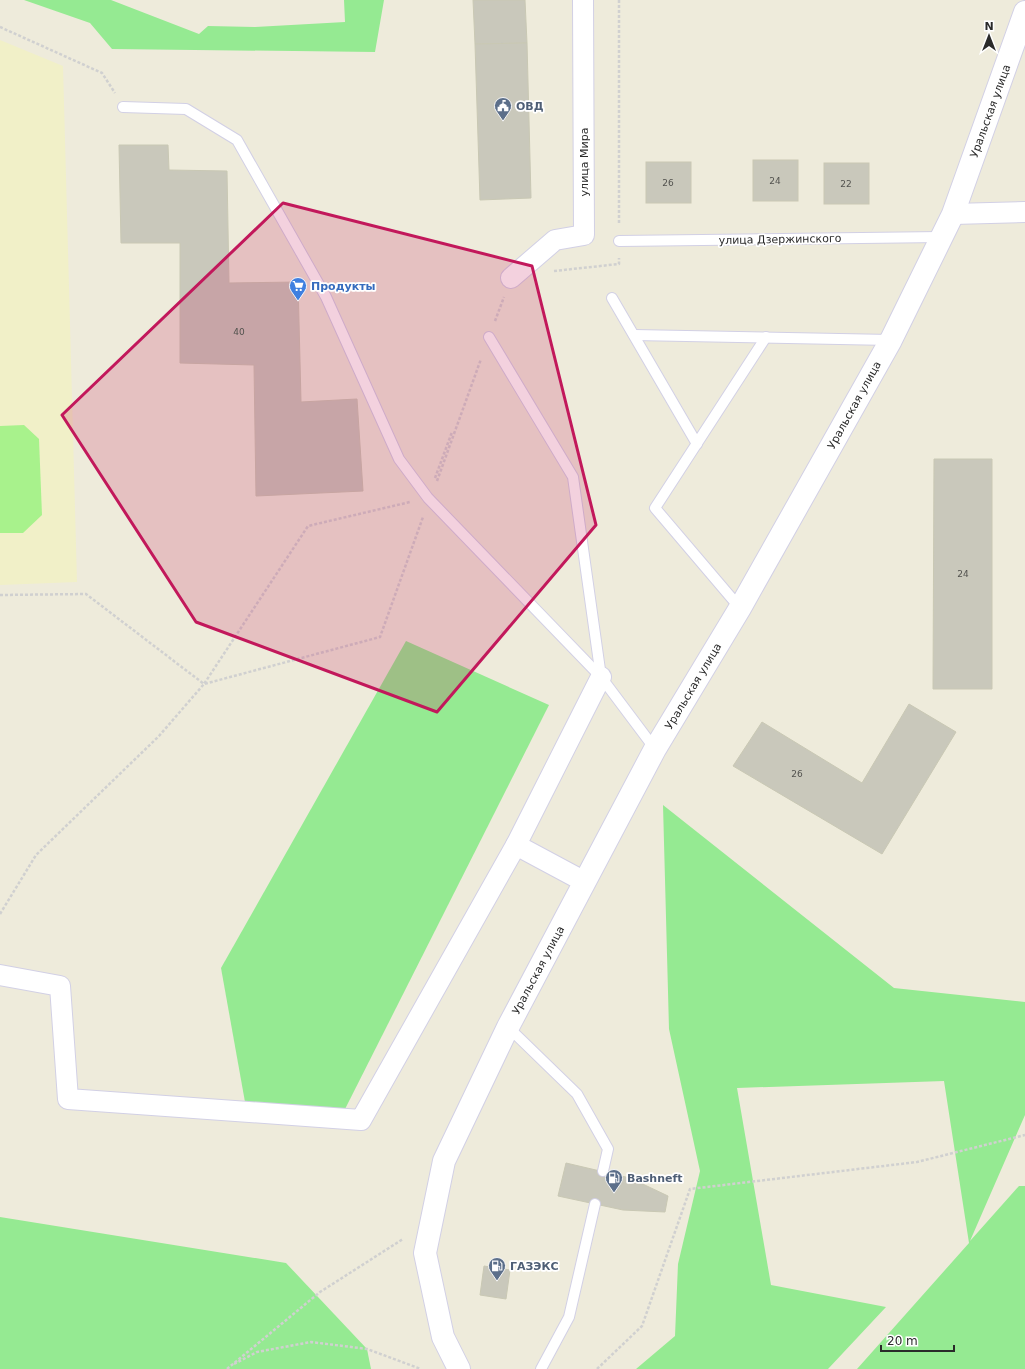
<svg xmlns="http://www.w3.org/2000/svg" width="1025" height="1369" font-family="'DejaVu Sans',sans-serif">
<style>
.education{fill:#f1f0c8}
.green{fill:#95ea92}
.pitch{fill:#a8f28c}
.building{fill:#c9c8bb;stroke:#c9c8b4}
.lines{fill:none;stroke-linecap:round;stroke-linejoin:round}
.service-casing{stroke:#d2d0e5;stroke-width:12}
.minor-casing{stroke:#d2d0e5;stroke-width:22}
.tertiary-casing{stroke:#d2d0e5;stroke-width:24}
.path{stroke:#d0d0d0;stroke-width:2.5;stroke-dasharray:3 2;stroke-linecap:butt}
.service{stroke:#fff;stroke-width:10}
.minor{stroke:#fff;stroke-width:20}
.tertiary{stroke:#fff;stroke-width:22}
.marked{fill:#c2185b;fill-opacity:0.2;stroke:#c2185b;stroke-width:3;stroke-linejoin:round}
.labels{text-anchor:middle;stroke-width:3.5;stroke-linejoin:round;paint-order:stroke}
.number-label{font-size:9px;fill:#52524e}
.service-label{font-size:11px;font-weight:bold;fill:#4e5e75;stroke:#fff;text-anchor:start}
.street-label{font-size:11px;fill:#2a2a2a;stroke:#fff}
.shop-label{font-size:11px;font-weight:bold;fill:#366cbe;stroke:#fff;text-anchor:start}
</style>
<rect width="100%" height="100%" fill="#eeebdb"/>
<!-- education -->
<path class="education" d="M0,40L63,66L77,582L0,585Z"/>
<!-- green -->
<g class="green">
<path d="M24,0H111L199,34L208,26L255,27L345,22L344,0H384L375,52L112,49L90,23Z"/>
<path d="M406,641L549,705L339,1121L245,1102L221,968Z"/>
<path d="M663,805L894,988L1025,1002V1115L970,1241L1019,1186H1025V1369H857L969,1243L944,1081L737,1088L771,1285L886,1307L828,1369H636L675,1336L678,1264L700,1171L669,1029Z"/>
<path d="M0,1217L286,1263L367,1349L371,1369H0Z"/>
</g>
<!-- pitch -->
<path class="pitch" d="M24,425L39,439L42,515L23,533H0V426Z"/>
<!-- building -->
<g class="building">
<path d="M473,0H525L527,43L475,44Z"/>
<path d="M527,43L531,198L480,200L475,44Z"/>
<path d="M119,145H168L169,170L227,171L229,283L298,282L301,402L357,399L363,491L256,496L254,365L180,363V243H121Z"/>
<rect x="753" y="160" width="45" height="41"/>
<rect x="646" y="162" width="45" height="41"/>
<rect x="824" y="163" width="45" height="41"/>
<path d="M934,459H992V689H933Z"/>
<path d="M909,704L956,732L882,854L733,766L762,722L862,783Z"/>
<path d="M566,1163L630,1178L668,1196L665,1212L623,1210L558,1196Z"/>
<path d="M484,1266L510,1270L506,1299L480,1295Z"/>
</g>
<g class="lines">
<defs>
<g id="service">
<path d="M123,107L186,109L237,140L326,297L399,459L428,498L601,677L655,749"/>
<path d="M619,241L941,237"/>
<path d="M612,298L697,444"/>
<path d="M634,335L891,340"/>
<path d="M489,337L573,477L601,677"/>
<path d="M740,608L655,508L766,337"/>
<path d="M508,1027L577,1094L608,1149L603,1171"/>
<path d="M541,1369L569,1317L595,1204"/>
</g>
<g id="minor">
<path d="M953,214L1025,212"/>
<path d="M511,278L555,240L584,235L583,0"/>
<path d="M585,882L516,845L601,677"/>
<path d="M0,975L60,986L68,1099L361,1120L516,845"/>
</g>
<path id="tertiary" d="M459,1369L443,1337L425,1253L444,1161L508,1027L655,749L740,608L891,340L953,214L1025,12"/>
</defs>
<!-- service casing -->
<use href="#service" class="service-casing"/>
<!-- minor casing -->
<use href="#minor" class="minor-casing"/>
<!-- tertiary casing -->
<use href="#tertiary" class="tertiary-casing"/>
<!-- path -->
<g class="path">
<path d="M0,27L102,73L115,93"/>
<path d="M619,223V0"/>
<path d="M554,271L619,264V258"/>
<path d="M495,321L504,297"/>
<path d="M435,478L452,432"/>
<path d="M437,481L481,359"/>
<path d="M0,595L86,594L204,684L308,526L410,502"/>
<path d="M0,914L36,855L159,736L204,684L380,637L423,517"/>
<path d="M234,1364L257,1352L311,1342L367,1349L421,1369"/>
<path d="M227,1369L320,1292L403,1239"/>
<path d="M597,1369L642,1326L690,1189L917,1162L1025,1135"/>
</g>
<!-- service -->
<use href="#service" class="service"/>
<!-- minor -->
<use href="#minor" class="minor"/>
<!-- tertiary -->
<use href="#tertiary" class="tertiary"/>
</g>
<!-- marked area -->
<path class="marked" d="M283,203L532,266L596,525L437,712L196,622L62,415Z"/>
<!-- icons -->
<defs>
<symbol id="civic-pin" viewBox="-11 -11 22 30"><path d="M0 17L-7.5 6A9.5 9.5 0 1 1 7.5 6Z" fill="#5c6f8a" stroke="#fff"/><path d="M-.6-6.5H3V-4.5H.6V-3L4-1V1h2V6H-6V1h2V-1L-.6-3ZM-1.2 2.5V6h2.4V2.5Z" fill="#fff"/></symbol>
<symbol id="supermarket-pin" viewBox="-11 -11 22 30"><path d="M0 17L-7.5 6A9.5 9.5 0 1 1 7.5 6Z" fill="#3f7fe0" stroke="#fff"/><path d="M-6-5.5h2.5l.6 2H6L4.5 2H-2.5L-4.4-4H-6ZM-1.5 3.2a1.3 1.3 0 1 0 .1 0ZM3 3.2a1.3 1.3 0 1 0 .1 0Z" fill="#fff"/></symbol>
<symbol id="fuel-pin" viewBox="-11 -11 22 30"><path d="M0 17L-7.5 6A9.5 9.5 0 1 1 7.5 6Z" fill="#5c6f8a" stroke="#fff"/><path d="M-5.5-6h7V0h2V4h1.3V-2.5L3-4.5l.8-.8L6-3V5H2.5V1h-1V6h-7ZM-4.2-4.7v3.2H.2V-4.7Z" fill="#fff"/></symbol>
</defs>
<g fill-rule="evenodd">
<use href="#civic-pin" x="493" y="96" width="20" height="27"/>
<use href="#supermarket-pin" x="288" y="276" width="20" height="27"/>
<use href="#fuel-pin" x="604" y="1168" width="20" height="27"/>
<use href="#fuel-pin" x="487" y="1256" width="20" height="27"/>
</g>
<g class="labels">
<!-- number labels -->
<g class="number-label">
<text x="775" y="184">24</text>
<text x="668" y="186">26</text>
<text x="846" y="187">22</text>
<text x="239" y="335">40</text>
<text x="963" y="577">24</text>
<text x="797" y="777">26</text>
</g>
<!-- service labels -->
<g class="service-label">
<text x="516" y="110">ОВД</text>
<text x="627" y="1182">Bashneft</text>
<text x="510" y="1270">ГАЗЭКС</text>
</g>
<!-- street labels -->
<g class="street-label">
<text transform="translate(990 111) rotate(-70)" y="4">Уральская улица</text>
<text transform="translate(584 162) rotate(-90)" y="4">улица Мира</text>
<text transform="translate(780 239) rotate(-1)" y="4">улица Дзержинского</text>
<text transform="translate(854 405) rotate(-61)" y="4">Уральская улица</text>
<text transform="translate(693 686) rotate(-59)" y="4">Уральская улица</text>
<text transform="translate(538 970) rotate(-62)" y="4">Уральская улица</text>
</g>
<!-- shop labels -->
<g class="shop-label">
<text x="311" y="290">Продукты</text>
</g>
</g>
<!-- north arrow -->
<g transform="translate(989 36)" stroke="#ffffff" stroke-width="3" paint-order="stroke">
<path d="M0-3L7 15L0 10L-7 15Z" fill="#2a2a2a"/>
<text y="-6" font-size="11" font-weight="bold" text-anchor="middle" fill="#2a2a2a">N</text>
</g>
<!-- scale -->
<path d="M881 1345v6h73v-6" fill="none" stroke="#2a2a2a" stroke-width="2"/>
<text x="887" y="1345" font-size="12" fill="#2a2a2a" stroke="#ffffff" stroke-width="3" paint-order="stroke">20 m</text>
</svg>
